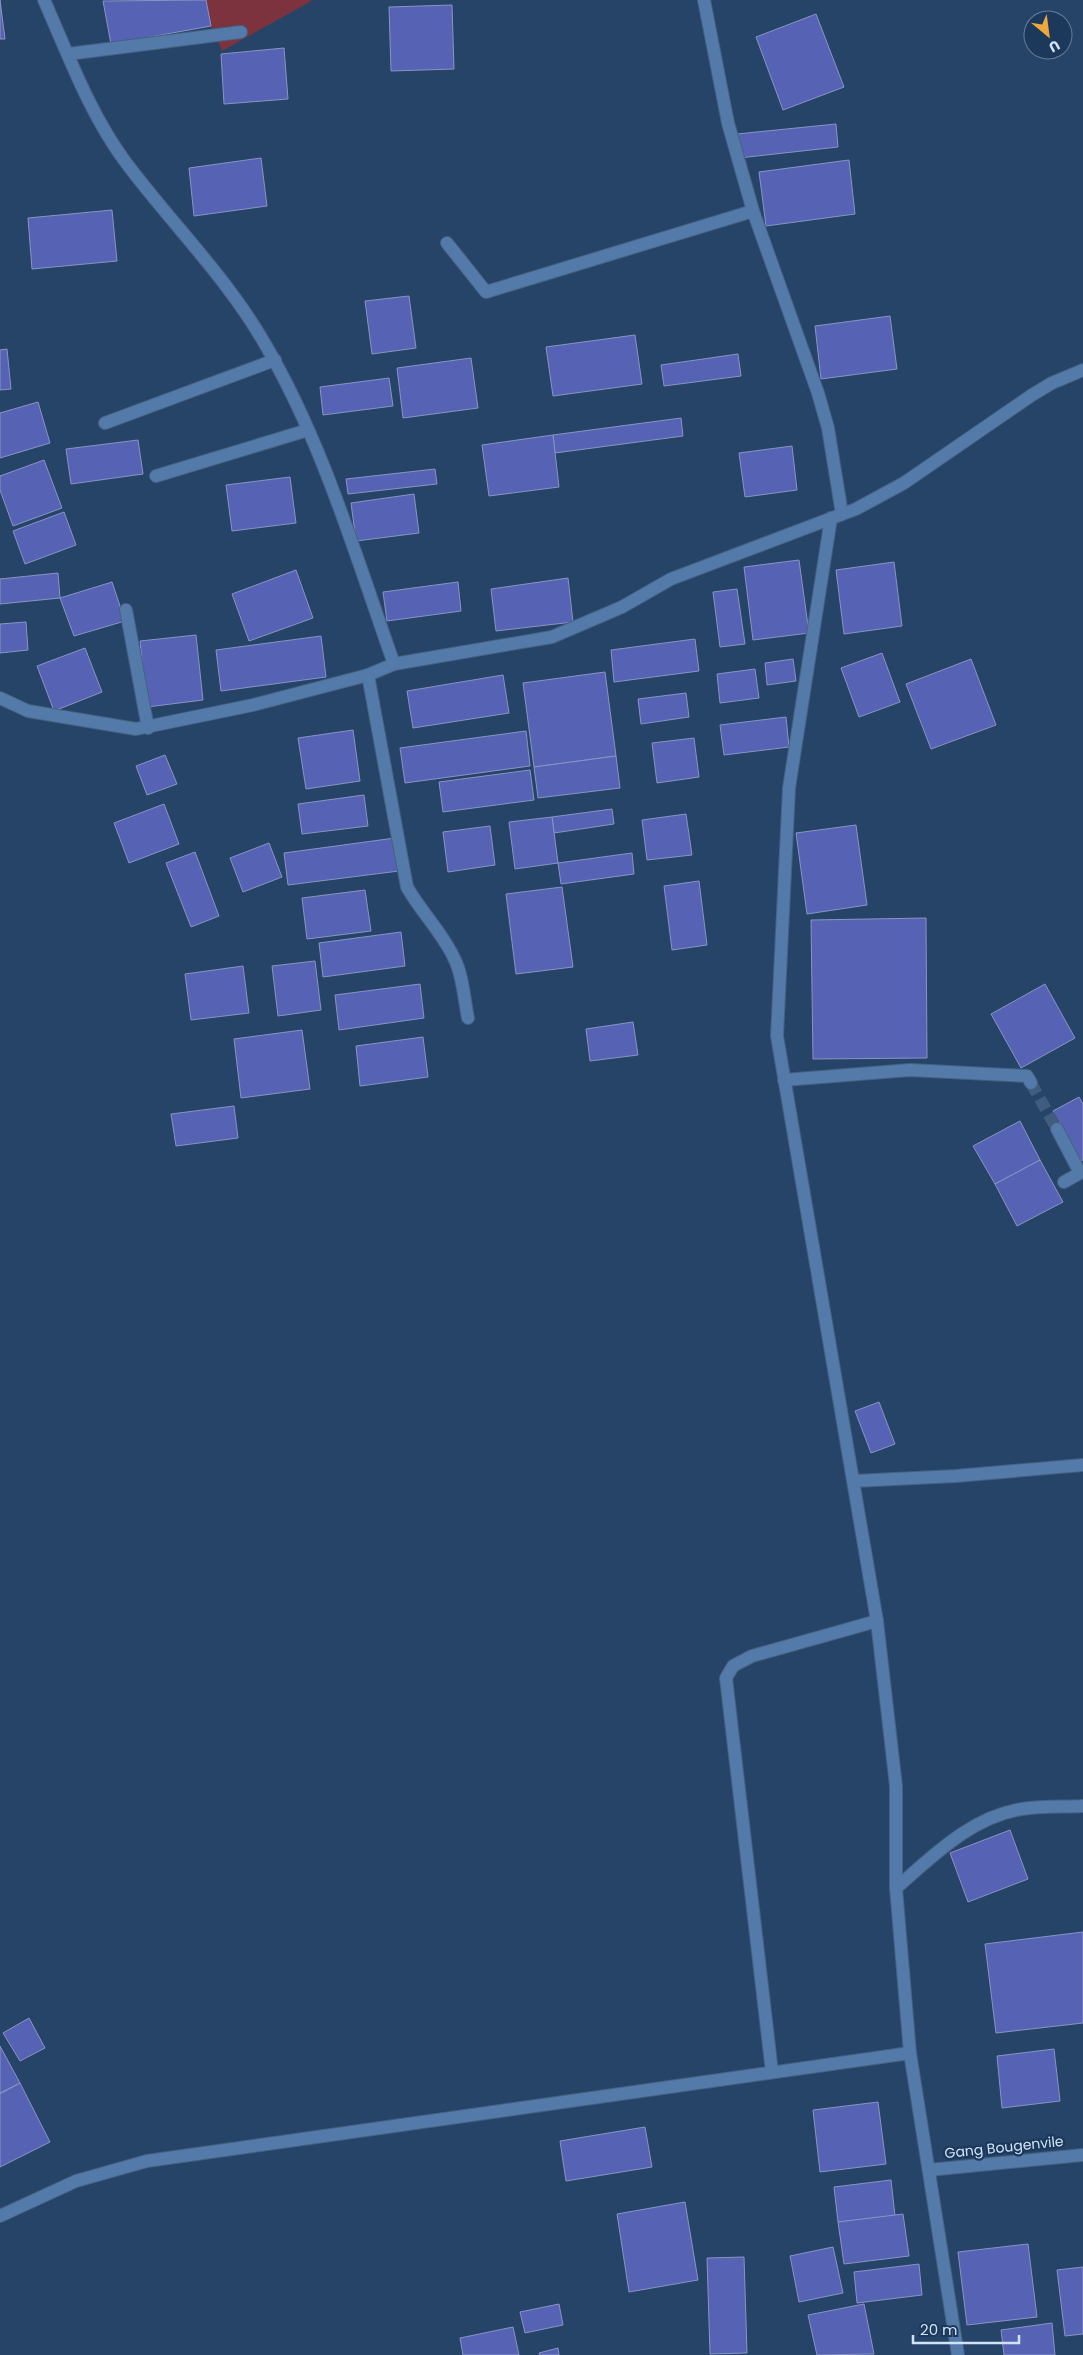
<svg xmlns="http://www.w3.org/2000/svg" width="1083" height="2355" font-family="Poppins,sans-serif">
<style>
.green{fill:#7d333d}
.building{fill:#5663b5;stroke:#8994c3}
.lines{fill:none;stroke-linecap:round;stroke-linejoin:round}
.minor-tunnel{stroke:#405c7e;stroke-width:12;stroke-dasharray:12 6;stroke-linecap:butt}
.minor-casing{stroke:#456182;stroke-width:14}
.minor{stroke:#537aa8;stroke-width:12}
.labels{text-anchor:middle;stroke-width:4.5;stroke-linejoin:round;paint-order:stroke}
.street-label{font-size:14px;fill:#d2e3f9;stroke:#1c395c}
</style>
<rect width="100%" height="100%" fill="#264468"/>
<!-- green -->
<path class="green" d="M206,0H313L222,51L211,26Z"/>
<!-- building -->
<g class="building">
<path d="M0,0L5,39H0Z"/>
<path d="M206,0L211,26L111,44L103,1Z"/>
<path d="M452,5L454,69L391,71L389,7Z"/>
<path d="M816,14L844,87L783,110L756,37Z"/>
<path d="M284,48L288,99L224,104L221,54Z"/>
<path d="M836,124L838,147L739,158L737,134Z"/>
<path d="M261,158L267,206L194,216L189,168Z"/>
<path d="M849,160L855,214L766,226L759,172Z"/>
<path d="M112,210L117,261L32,269L28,218Z"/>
<path d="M409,296L416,348L372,354L365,301Z"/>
<path d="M890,316L897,369L821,379L815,326Z"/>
<path d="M635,335L642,384L553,396L546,347Z"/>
<path d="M7,349L11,389L0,390V350Z"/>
<path d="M738,354L741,376L664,386L661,365Z"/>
<path d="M471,358L478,408L403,418L397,368Z"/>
<path d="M389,378L393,406L323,415L320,387Z"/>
<path d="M38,402L50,443L0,458V413Z"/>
<path d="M681,418L683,436L555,453L553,435Z"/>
<path d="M553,435L559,487L489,496L482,445Z"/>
<path d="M138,440L143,474L71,484L66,449Z"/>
<path d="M792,446L797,490L745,497L739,453Z"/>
<path d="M44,460L62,508L13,526L0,490V476Z"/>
<path d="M435,469L437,484L348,494L346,479Z"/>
<path d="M290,477L296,523L232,531L226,485Z"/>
<path d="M414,494L419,533L356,541L351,503Z"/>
<path d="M64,512L76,545L25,564L13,531Z"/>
<path d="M799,560L809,633L753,640L744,567Z"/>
<path d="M894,562L902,626L844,634L836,570Z"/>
<path d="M296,570L313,618L249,641L232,594Z"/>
<path d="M58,573L60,598L0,604V579Z"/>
<path d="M568,578L573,622L496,631L491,589Z"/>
<path d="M112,582L125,621L74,636L60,598Z"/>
<path d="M458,582L461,611L387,621L383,592Z"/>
<path d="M737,589L745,644L720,647L713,592Z"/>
<path d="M26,622L28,650L0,653V624Z"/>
<path d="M196,635L203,700L147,707L140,641Z"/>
<path d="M321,636L326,677L221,691L216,650Z"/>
<path d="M695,639L699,671L614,682L611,650Z"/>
<path d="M85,648L102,692L54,711L37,666Z"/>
<path d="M882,653L900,702L859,717L841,668Z"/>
<path d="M793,659L796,681L767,685L765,663Z"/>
<path d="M971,659L996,725L931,749L906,684Z"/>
<path d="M755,669L759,698L720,703L717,674Z"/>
<path d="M605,672L616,756L534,767L523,683Z"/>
<path d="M503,675L509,713L413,728L407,691Z"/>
<path d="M686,693L689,717L641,724L638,699Z"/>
<path d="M786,717L789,747L724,755L720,725Z"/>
<path d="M353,730L360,781L306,789L298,738Z"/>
<path d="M526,731L530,766L405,783L400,748Z"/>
<path d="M694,738L699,777L657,783L652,743Z"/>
<path d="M165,755L177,784L147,795L136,766Z"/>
<path d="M616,756L620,788L538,798L534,767Z"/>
<path d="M530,770L534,800L443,812L439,782Z"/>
<path d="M364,795L368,826L302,834L298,804Z"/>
<path d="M164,804L179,844L129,863L114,823Z"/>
<path d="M612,809L614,824L554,833L552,817Z"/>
<path d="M686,814L692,855L647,860L642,820Z"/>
<path d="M552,817L558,863L515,869L509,822Z"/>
<path d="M856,825L867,905L807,914L796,833Z"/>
<path d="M490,826L495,865L448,872L443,832Z"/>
<path d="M395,838L399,871L288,885L284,853Z"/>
<path d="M269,843L282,877L243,892L230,858Z"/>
<path d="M195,852L219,916L191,927L166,863Z"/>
<path d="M632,853L634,874L561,884L558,863Z"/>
<path d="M699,881L707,945L672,950L664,886Z"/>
<path d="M562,887L573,967L516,974L506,894Z"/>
<path d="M365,890L371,931L307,939L302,898Z"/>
<path d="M926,918L927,1058L813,1059L811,920Z"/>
<path d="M401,932L405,966L323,977L319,943Z"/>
<path d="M315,961L321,1010L278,1016L272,966Z"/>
<path d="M243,966L249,1013L191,1020L185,974Z"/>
<path d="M420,984L424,1018L339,1030L335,995Z"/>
<path d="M1045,984L1075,1038L1021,1068L991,1014Z"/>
<path d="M633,1022L638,1055L590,1061L586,1029Z"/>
<path d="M302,1030L310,1089L241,1098L234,1039Z"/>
<path d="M423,1037L428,1077L360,1086L356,1046Z"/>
<path d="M1079,1097L1083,1104V1160L1081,1161L1053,1111Z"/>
<path d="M234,1106L238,1138L176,1146L171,1114Z"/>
<path d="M1020,1121L1040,1160L995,1184L973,1146Z"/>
<path d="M1040,1160L1063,1202L1017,1226L995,1184Z"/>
<path d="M879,1402L895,1444L871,1453L855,1411Z"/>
<path d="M1010,1830L1028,1879L968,1902L950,1853Z"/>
<path d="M1083,1932V2023L996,2033L985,1944Z"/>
<path d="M29,2018L45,2048L20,2061L3,2033Z"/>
<path d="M0,2046L20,2083L0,2093Z"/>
<path d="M1054,2049L1060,2101L1002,2108L997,2056Z"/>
<path d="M20,2083L50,2142L0,2167V2094Z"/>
<path d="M878,2102L886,2164L820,2172L813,2110Z"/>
<path d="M645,2127L652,2167L566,2181L560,2141Z"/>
<path d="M891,2180L895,2216L838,2222L834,2187Z"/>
<path d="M685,2202L698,2280L629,2292L617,2214Z"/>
<path d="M903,2214L909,2256L844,2264L838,2222Z"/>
<path d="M1028,2244L1037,2317L967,2325L958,2252Z"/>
<path d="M833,2247L843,2293L799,2302L790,2256Z"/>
<path d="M744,2257L747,2353L710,2354L707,2258Z"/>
<path d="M919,2264L922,2295L857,2303L854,2272Z"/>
<path d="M1083,2267V2334L1065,2336L1057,2270Z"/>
<path d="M559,2304L563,2325L525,2333L520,2312Z"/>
<path d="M864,2304L874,2354L817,2355L808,2315Z"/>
<path d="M1052,2323L1055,2355H1004L1001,2330Z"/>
<path d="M513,2327L519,2355H463L460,2338Z"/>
<path d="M558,2348L559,2355H540L539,2353Z"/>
</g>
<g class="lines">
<!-- minor-tunnel -->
<path class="minor-tunnel" d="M1031,1083L1057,1129"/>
<defs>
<g id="minor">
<path d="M44,0C68,54 89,112 124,160C170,222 226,276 265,344C323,443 356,557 394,664L552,637L622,607L671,579L856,509L904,483L1032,395L1052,383L1083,370"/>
<path d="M704,0L728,123L753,211L818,393L828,428L842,514"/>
<path d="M68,54L241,32"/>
<path d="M447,243L486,292L753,211"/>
<path d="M105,423L275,360"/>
<path d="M156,476L308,430"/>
<path d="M831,518L789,788L777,1036L877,1621L896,1786V1888L910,2053L958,2355"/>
<path d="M126,610L148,728"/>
<path d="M368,675L407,887C421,912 442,932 454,958C463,975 464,999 468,1018"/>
<path d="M0,698L28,711L136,729L253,705L368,675L394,664"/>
<path d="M784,1080L910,1070L1027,1076L1031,1083"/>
<path d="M1057,1129L1080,1173L1083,1172"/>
<path d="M1064,1182L1080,1173"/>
<path d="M854,1481L956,1476L1083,1465"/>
<path d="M896,1888C933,1856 971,1817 1022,1809C1042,1806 1063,1807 1083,1806"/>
<path d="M772,2072L726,1678L733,1666L752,1656L877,1621"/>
<path d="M929,2170L1083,2155"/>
<path d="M0,2216L76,2181L147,2161L910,2053"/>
</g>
</defs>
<!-- minor casing -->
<use href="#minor" class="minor-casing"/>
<!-- minor -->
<use href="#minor" class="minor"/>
</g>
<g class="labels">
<!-- street labels -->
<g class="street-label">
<text transform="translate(1004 2147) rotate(-6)" y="5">Gang Bougenvile</text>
</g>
</g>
<!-- north arrow -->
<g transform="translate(1048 35) rotate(151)"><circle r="24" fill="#1c395c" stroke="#657d9b"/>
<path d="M0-4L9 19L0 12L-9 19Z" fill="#eea83c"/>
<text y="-8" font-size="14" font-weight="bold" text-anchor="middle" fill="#d2e3f9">U</text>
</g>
<!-- scale -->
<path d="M913 2335v8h106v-8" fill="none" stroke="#d2e3f9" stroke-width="2.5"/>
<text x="920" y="2335" font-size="15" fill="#d2e3f9" stroke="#1c395c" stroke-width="4" paint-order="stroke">20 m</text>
</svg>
